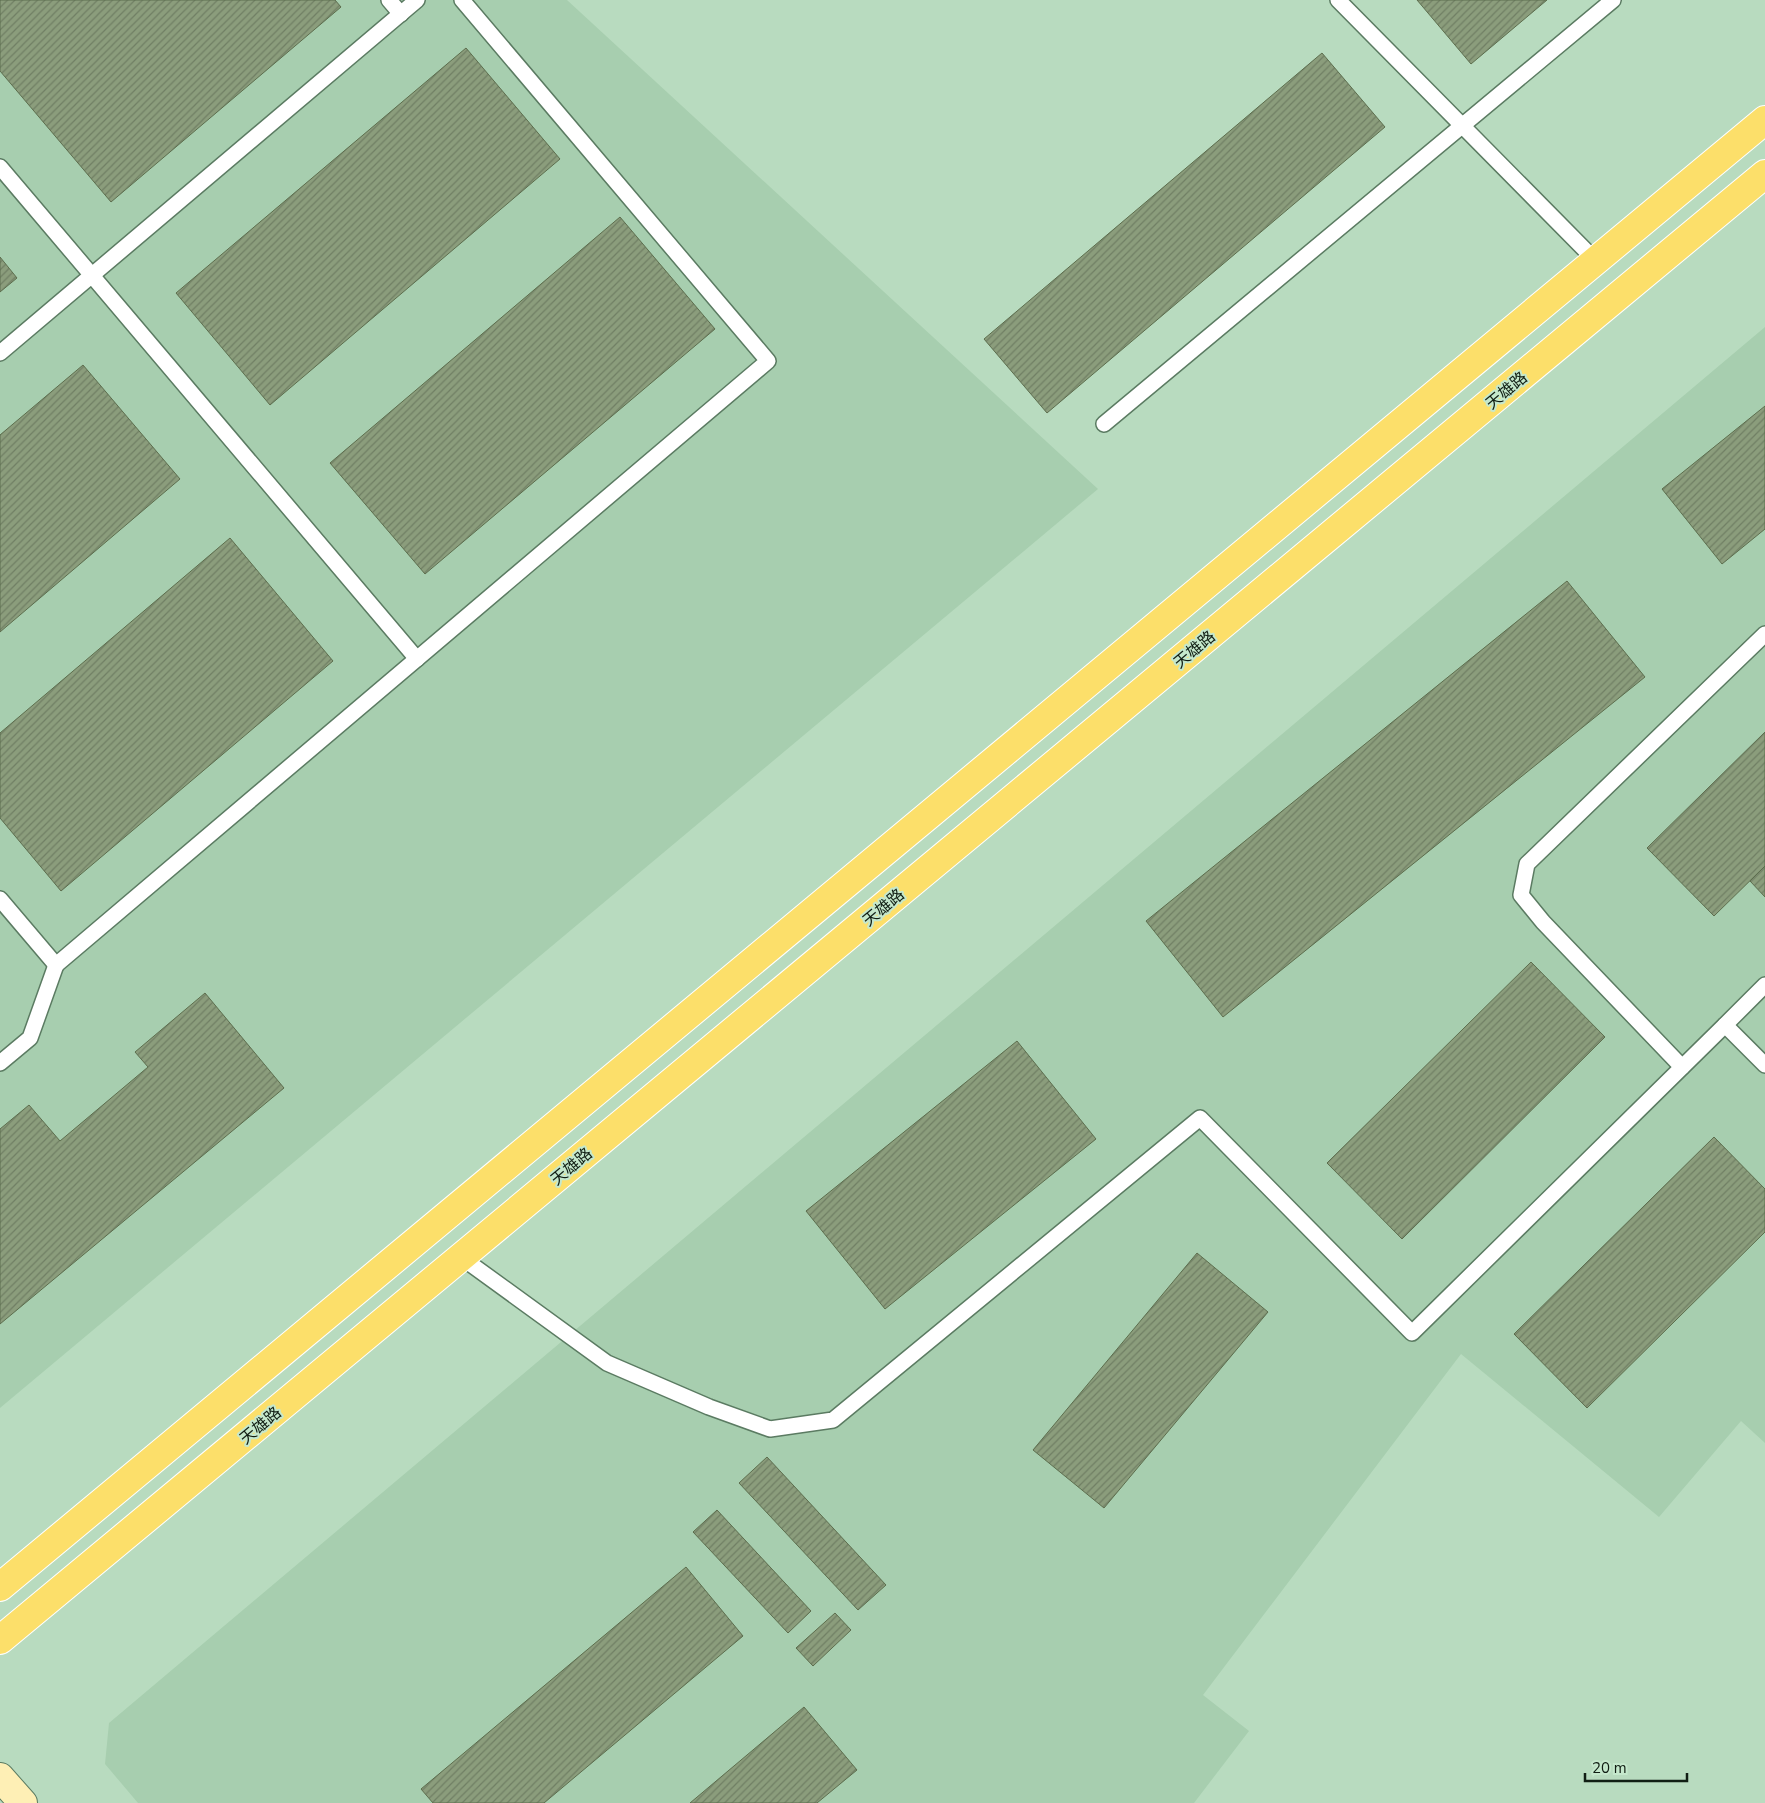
<svg xmlns="http://www.w3.org/2000/svg" width="1765" height="1803" font-family="'Nunito Sans','Noto Sans SC',sans-serif">
<style>
.built{fill:#a7ceaf}
.building{fill:url(#building-hatch);stroke:#5d6e4e}
.lines{fill:none;stroke-linecap:round;stroke-linejoin:round}
.service-casing{stroke:#5b7b62;stroke-width:18}
.secondary-casing{stroke:#5b7b62;stroke-width:30}
.primary-casing{stroke:#fff;stroke-width:30}
.service{stroke:#fff;stroke-width:15}
.secondary{stroke:#feefb5;stroke-width:28}
.primary{stroke:#fcdf6a;stroke-width:28}
.labels{text-anchor:middle;stroke-width:4;stroke-linejoin:round;paint-order:stroke}
.street-label{font-size:16px;fill:#111e14;stroke:#c5e8cc}
</style>
<defs>
<pattern id="building-hatch" width="6" height="6" patternUnits="userSpaceOnUse" patternTransform="scale(1.25)"><rect width="6" height="6" fill="#8b9d7c"/><path d="M-1 1l2-2M0 6l6-6M5 7l2-2" fill="none" stroke="#707f64"/></pattern>
</defs>
<rect width="100%" height="100%" fill="#b8dbbf"/>
<!-- built -->
<g class="built">
<path d="M0,0H567L1098,489L0,1408Z"/>
<path d="M1765,327V1443L1741,1421L1659,1517L1461,1354L1203,1695L1249,1731L1194,1803H138L105,1764L109,1723Z"/>
</g>
<!-- building -->
<g class="building">
<path d="M0,0H335L341,7L111,202L0,71Z"/>
<path d="M1417,0H1547L1471,64Z"/>
<path d="M466,48L560,159L270,405L176,293Z"/>
<path d="M1322,53L1385,127L1047,413L984,339Z"/>
<path d="M620,217L715,329L425,574L330,463Z"/>
<path d="M0,257L17,278L0,292Z"/>
<path d="M83,365L180,479L0,632V435Z"/>
<path d="M1765,406V529L1722,564L1662,489Z"/>
<path d="M230,538L333,661L61,891L0,818V733Z"/>
<path d="M1567,581L1645,677L1223,1017L1146,921Z"/>
<path d="M1765,732V866L1714,916L1647,848Z"/>
<path d="M1765,866V897L1750,881Z"/>
<path d="M1531,962L1605,1037L1402,1239L1327,1163Z"/>
<path d="M205,993L284,1088L0,1324V1129L29,1105L60,1141L148,1067L135,1052Z"/>
<path d="M1017,1041L1096,1139L885,1309L806,1211Z"/>
<path d="M1714,1137L1765,1189V1232L1587,1408L1514,1334Z"/>
<path d="M1197,1253L1268,1312L1104,1508L1033,1450Z"/>
<path d="M767,1457L886,1585L858,1610L739,1483Z"/>
<path d="M717,1510L811,1611L788,1633L693,1532Z"/>
<path d="M686,1567L743,1636L544,1803H433L421,1789Z"/>
<path d="M835,1613L851,1630L813,1666L796,1648Z"/>
<path d="M804,1707L857,1770L817,1803H690Z"/>
</g>
<g class="lines">
<defs>
<g id="service">
<path d="M389,0L401,14"/>
<path d="M1338,0L1596,261"/>
<path d="M0,167L417,659"/>
<path d="M0,353L417,0"/>
<path d="M1104,424L1613,0"/>
<path d="M0,899L56,965L768,361L462,0"/>
<path d="M1725,1025L1765,985"/>
<path d="M0,1063L30,1038L56,965"/>
<path d="M1682,1067L1543,922L1521,895L1527,864L1765,634"/>
<path d="M461,1257L607,1363L709,1407L770,1429L833,1420L1200,1118L1412,1333L1725,1025L1765,1065"/>
</g>
<path id="secondary" d="M0,1777L23,1803"/>
<g id="primary">
<path d="M0,1587L1765,120"/>
<path d="M0,1640L1765,174"/>
</g>
</defs>
<!-- service casing -->
<use href="#service" class="service-casing"/>
<!-- secondary casing -->
<use href="#secondary" class="secondary-casing"/>
<!-- primary casing -->
<use href="#primary" class="primary-casing"/>
<!-- service -->
<use href="#service" class="service"/>
<!-- secondary -->
<use href="#secondary" class="secondary"/>
<!-- primary -->
<use href="#primary" class="primary"/>
</g>
<g class="labels">
<!-- street labels -->
<g class="street-label">
<text transform="translate(1506 390) rotate(-40)" y="6">天雄路</text>
<text transform="translate(1194 649) rotate(-40)" y="6">天雄路</text>
<text transform="translate(883 907) rotate(-40)" y="6">天雄路</text>
<text transform="translate(571 1166) rotate(-40)" y="6">天雄路</text>
<text transform="translate(260 1425) rotate(-40)" y="6">天雄路</text>
</g>
</g>
<!-- scale -->
<path d="M1585 1773v8h102v-8" fill="none" stroke="#111e14" stroke-width="2.5"/>
<text x="1592" y="1773" font-size="15" fill="#111e14" stroke="#c5e8cc" stroke-width="4" paint-order="stroke">20 m</text>
</svg>
